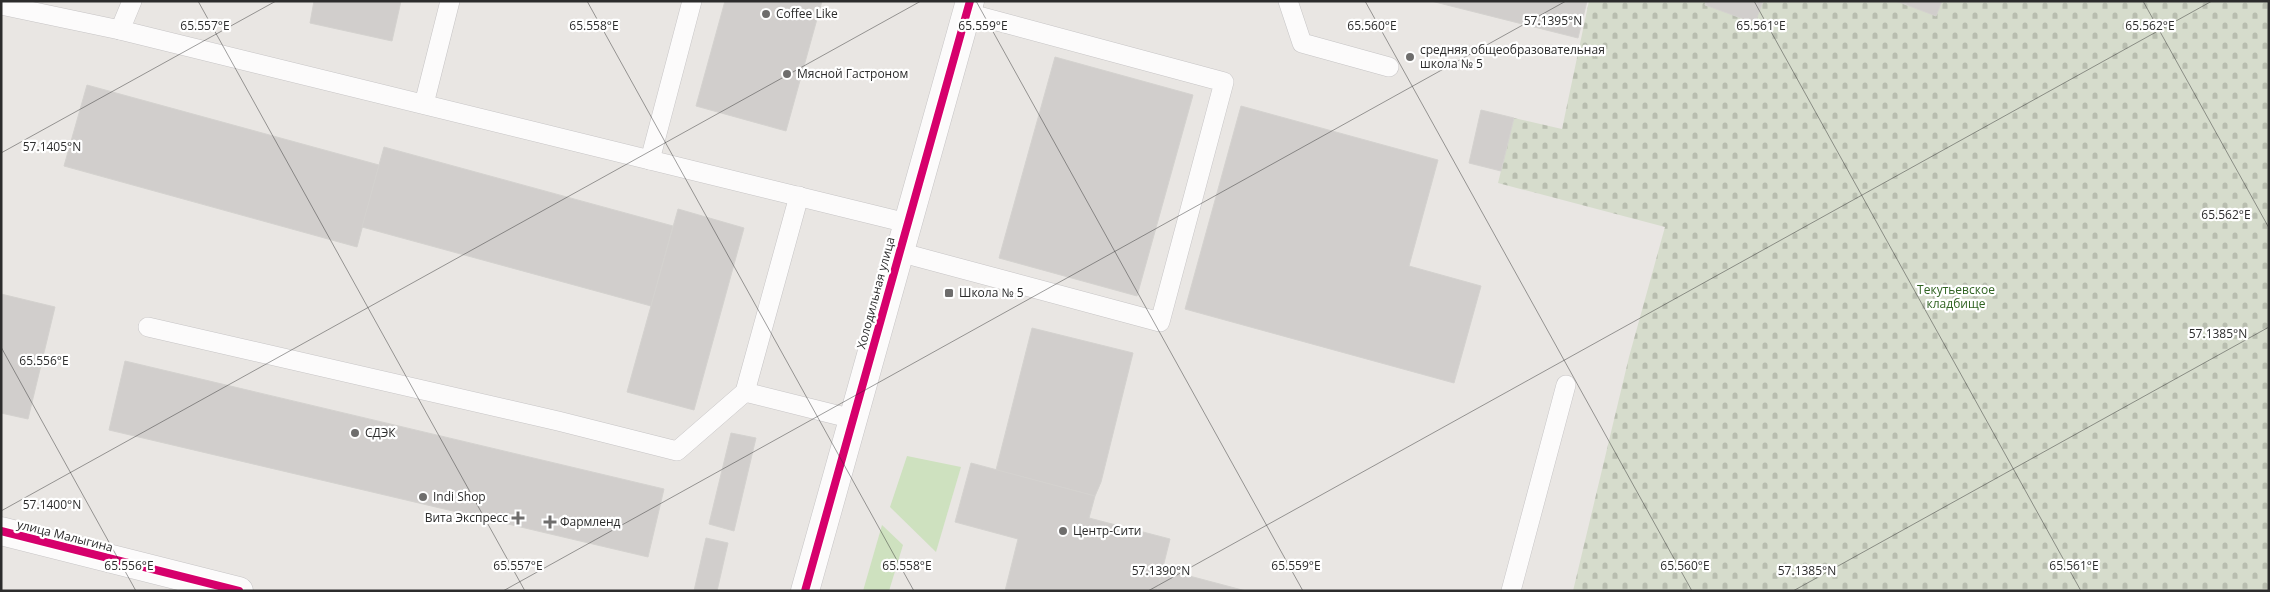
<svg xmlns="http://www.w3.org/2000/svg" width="2270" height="592" font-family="'Open Sans',sans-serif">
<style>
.grass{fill:#cee1bf}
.cemetery{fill:url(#cemetery-stones)}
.building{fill:#d1cecc;stroke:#d4d2cf}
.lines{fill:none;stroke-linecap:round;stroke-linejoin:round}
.service-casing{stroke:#c6c4c5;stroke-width:20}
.tertiary-casing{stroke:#c6c4c5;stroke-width:29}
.service{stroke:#fcfbfb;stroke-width:19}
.tertiary{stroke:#fcfbfb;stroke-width:28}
.cycleway-casing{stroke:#fff;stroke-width:11}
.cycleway{stroke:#d6006c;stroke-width:8}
.ticks{fill:none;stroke:#2c2c2c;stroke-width:1;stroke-opacity:0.45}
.poi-dot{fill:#6e6d6c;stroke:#fff;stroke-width:2}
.labels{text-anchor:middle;stroke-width:4.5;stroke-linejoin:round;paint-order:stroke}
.poi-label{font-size:12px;fill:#2c2c2c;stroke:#fff;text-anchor:start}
.park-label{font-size:12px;fill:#306322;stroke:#fff}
.street-label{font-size:12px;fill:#2c2c2c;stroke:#fff}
.ticks-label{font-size:12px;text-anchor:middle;fill:#2c2c2c;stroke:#fff;stroke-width:4.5;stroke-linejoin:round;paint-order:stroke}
</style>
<defs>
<pattern id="cemetery-stones" width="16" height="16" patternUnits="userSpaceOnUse" patternTransform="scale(1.25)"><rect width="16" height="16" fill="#d6dccc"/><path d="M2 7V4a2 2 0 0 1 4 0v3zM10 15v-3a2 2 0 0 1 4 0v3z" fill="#b8bdaf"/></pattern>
</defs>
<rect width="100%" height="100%" fill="#e9e6e3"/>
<!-- grass -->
<g class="grass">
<path d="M907,456L961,467L936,552L890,507Z"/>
<path d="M882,525L903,545L889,591H863Z"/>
</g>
<!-- cemetery -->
<path class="cemetery" d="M1589,1H2269V591H1573L1629,357L1665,227L1498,183L1514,118L1562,129Z"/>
<!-- building -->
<g class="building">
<path d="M314,1H401L392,41L310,23Z"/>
<path d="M725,1H822L786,131L696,106Z"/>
<path d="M1431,1H1587L1578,38Z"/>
<path d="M1706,1H1763L1755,23L1705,5Z"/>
<path d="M1896,1H1942L1936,16Z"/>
<path d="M1055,57L1193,95L1137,296L999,258Z"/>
<path d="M87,85L379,165L357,247L64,166Z"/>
<path d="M1241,106L1438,160L1409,266L1481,286L1454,383L1185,309Z"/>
<path d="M1481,110L1514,118L1501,171L1469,163Z"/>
<path d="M384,147L673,226L651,306L362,227Z"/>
<path d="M678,209L744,228L694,410L627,392Z"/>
<path d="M1,294L55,307L28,419L1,413Z"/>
<path d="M1032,328L1133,353L1101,482L1095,496L996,470Z"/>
<path d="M125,361L664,489L648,557L109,430Z"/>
<path d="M731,433L756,438L734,531L709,524Z"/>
<path d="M971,463L1095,496L1089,518L1170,539L1157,591H1005L1018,539L955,522Z"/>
<path d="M706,538L728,543L717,591H694Z"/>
<path d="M1163,569L1246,591H1157Z"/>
</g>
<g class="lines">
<defs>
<g id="service">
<path d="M1288,1L1302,43L1389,67"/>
<path d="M1,5L120,30L907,223"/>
<path d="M120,30L132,1"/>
<path d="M424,104L450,1"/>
<path d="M650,160L692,1"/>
<path d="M899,252L1160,322L1224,82L967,13"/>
<path d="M148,327L558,421L677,451L745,392L799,196"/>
<path d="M745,392L853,419"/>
<path d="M1511,591L1566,385"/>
</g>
<g id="tertiary">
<path d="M1,531L239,591"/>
<path d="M805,591L970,1"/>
</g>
</defs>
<!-- service casing -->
<use href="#service" class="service-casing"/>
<!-- tertiary casing -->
<use href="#tertiary" class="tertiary-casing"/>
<!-- service -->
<use href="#service" class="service"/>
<!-- tertiary -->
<use href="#tertiary" class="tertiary"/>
<defs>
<g id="cycleway">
<path d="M1,531L239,591"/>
<path d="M805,591L970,1"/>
</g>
</defs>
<!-- cycleway casing -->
<use href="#cycleway" class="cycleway-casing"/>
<!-- cycleway -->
<use href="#cycleway" class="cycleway"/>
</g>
<!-- ticks -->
<path class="ticks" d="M198,1L525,591M587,1L914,591M976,1L1303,591M1365,1L1692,591M1754,1L2081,591M2143,1L2269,228M1,153L276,1M1,347L136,591M1,511L921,1M503,591L1566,1M1148,591L2212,1M1793,591L2269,327"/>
<!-- markers -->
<g class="poi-dot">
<circle cx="766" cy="14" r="5"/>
<circle cx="1410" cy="57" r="5"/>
<circle cx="787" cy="74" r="5"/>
<rect x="944" y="288" width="10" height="10" rx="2.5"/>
<circle cx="355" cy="433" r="5"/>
<circle cx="423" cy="497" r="5"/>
<path d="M515.5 510.5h5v5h5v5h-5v5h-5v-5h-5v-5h5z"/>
<path d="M547.5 514.5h5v5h5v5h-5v5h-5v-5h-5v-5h5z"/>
<circle cx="1063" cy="531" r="5"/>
</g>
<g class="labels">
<!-- poi labels -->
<g class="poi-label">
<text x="776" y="18">Coffee Like</text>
<text x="1420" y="54">средняя общеобразовательная<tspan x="1420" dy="14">школа № 5</tspan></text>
<text x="797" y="78">Мясной Гастроном</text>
<text x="959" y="297">Школа № 5</text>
<text x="365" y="437">СДЭК</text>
<text x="433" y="501">Indi Shop</text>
<text x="508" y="522" text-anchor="end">Вита Экспресс</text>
<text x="560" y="526">Фармленд</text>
<text x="1073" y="535">Центр-Сити</text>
</g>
<!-- park labels -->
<g class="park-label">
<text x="1956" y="294">Текутьевское<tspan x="1956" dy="14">кладбище</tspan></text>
</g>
<!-- street labels -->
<g class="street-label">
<text transform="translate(876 293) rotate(-75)" y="4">Холодильная улица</text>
<text transform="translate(65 536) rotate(14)" y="4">улица Малыгина</text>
</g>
</g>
<g class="ticks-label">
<text x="1553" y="25">57.1395°N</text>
<text x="205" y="30">65.557°E</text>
<text x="594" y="30">65.558°E</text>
<text x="983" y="30">65.559°E</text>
<text x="1372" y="30">65.560°E</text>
<text x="1761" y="30">65.561°E</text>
<text x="2150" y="30">65.562°E</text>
<text x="52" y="151">57.1405°N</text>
<text x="2226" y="219">65.562°E</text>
<text x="2218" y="338">57.1385°N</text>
<text x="44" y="365">65.556°E</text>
<text x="52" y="509">57.1400°N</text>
<text x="129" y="570">65.556°E</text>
<text x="518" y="570">65.557°E</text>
<text x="907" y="570">65.558°E</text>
<text x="1296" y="570">65.559°E</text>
<text x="1685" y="570">65.560°E</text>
<text x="2074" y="570">65.561°E</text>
<text x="1161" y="575">57.1390°N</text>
<text x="1807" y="575">57.1385°N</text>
</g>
<!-- border -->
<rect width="2270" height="592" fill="none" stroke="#2c2c2c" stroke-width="5"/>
</svg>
